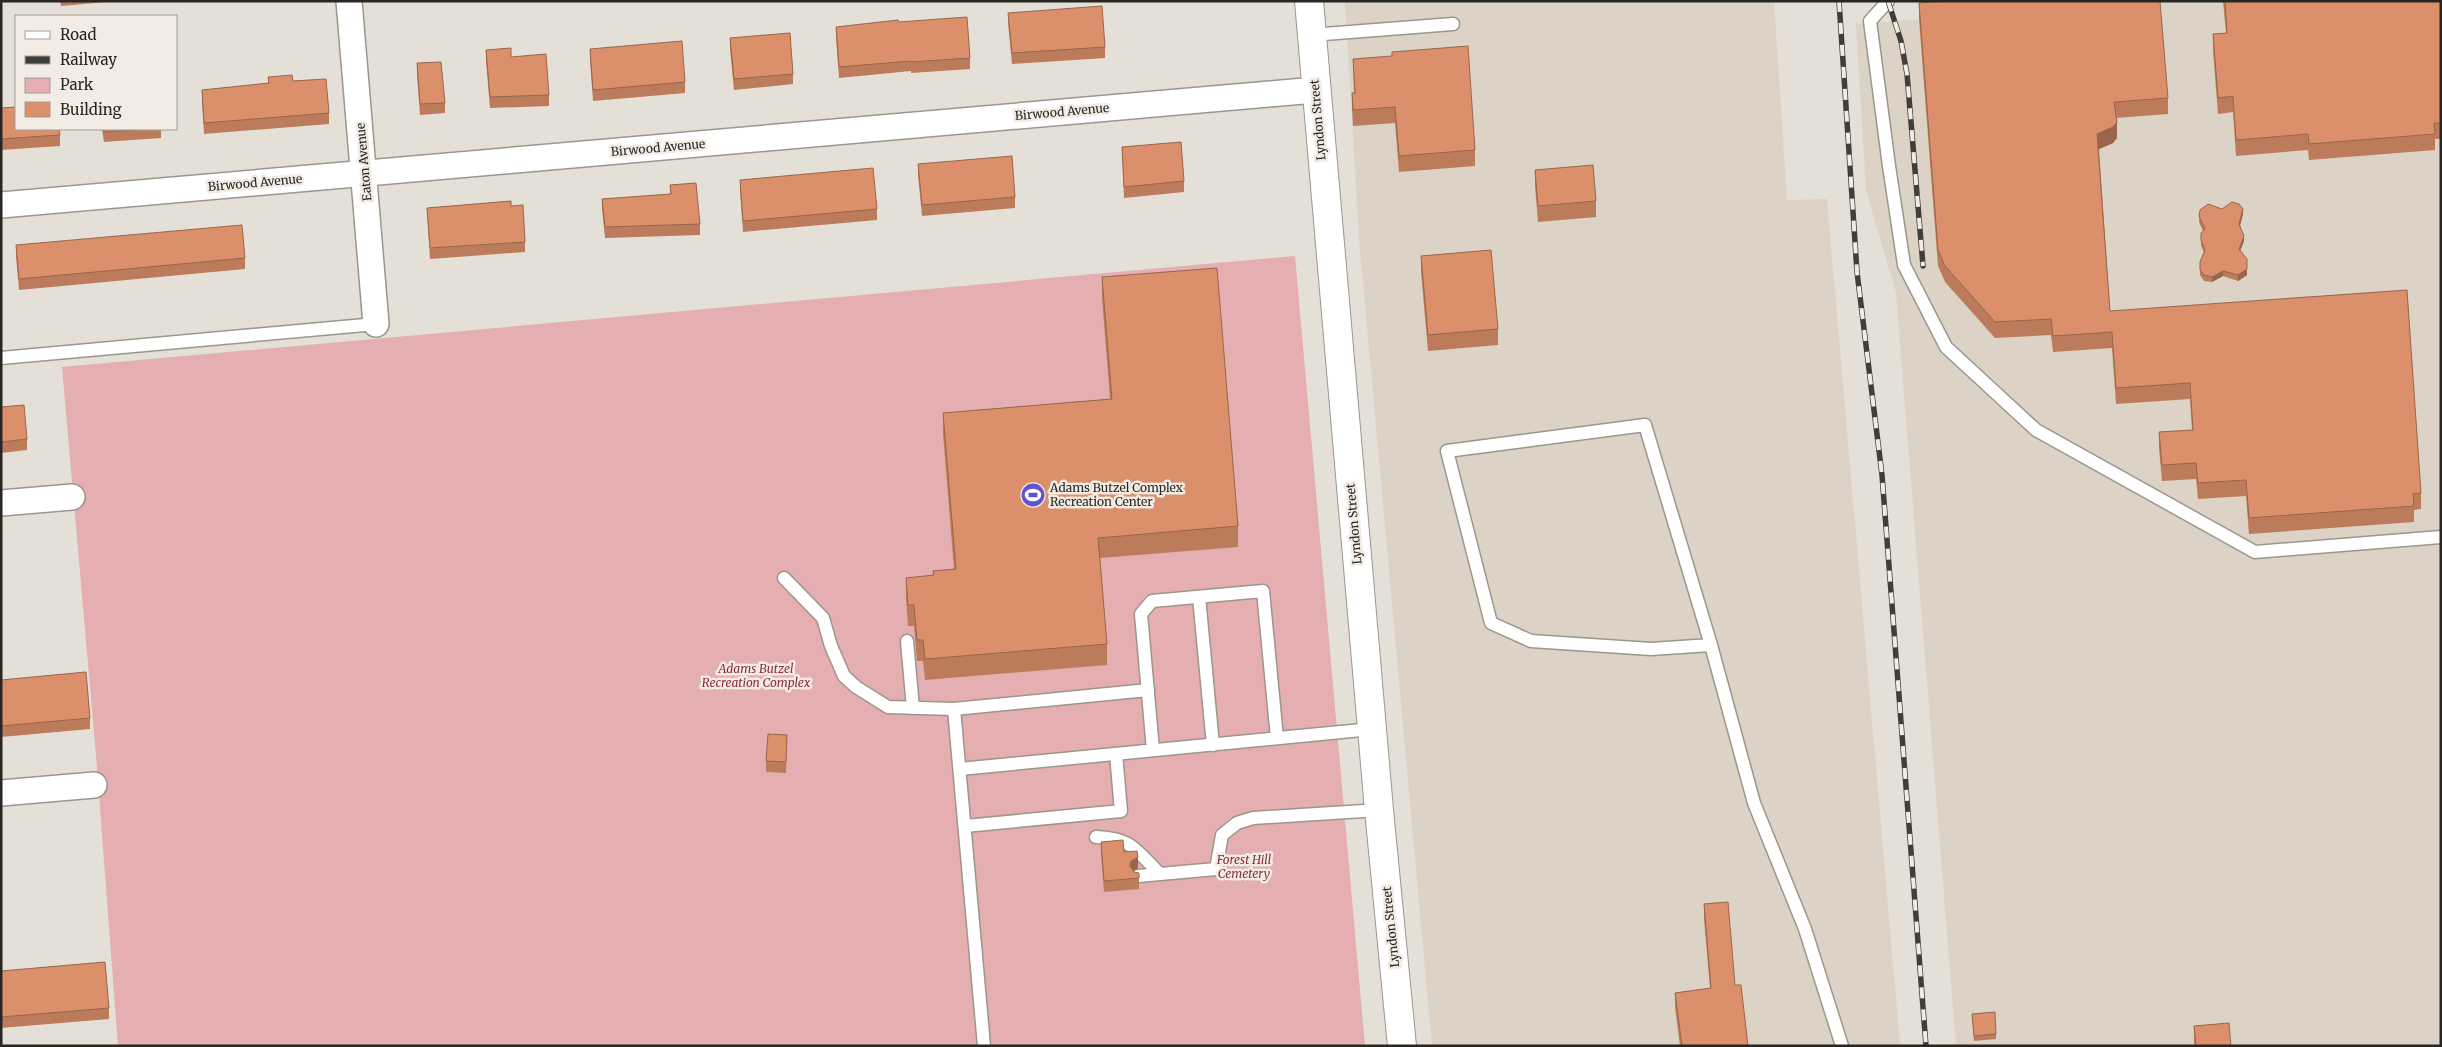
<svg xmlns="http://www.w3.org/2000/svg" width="2442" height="1047" font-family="Merriweather,serif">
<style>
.built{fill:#dcd2c5}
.green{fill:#e5aeb0}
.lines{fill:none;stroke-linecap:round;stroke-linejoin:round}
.service-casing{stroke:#9b968e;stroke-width:15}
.minor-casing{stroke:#9b968e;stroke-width:28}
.tertiary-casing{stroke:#9b968e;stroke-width:30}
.service{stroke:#fff;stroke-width:12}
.minor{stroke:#fff;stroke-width:25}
.tertiary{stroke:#fff;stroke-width:28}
.rail-casing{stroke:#403e3a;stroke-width:5.5}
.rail{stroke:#f2ece4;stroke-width:4;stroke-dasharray:11;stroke-linecap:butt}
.wall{fill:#bc7c5c}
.shaded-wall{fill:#99654b}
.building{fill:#db906b;stroke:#99654b}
.labels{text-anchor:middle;stroke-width:5;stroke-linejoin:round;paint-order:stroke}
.street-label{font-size:12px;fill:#282623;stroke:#f2ece4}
.poi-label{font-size:12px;fill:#282623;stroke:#f2ece4;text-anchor:start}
.park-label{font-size:12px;font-style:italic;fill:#8e2a3a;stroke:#f2ece4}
</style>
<rect width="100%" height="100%" fill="#e4dfd7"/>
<!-- built -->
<g class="built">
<path d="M1345,1H1774L1787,200L1827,199L1900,1046H1432L1359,238Z"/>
<path d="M2186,1H2441V1046H1956L1896,293L1866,190L1856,24Z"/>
</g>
<!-- green -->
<path class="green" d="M1295,256L1365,1046H118L96,755L62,367Z"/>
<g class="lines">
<defs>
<g id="service">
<path d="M1888,1L1870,21L1889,166L1904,265L1946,347L2036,430L2255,552L2441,537"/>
<path d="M1311,35L1453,24"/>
<path d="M1,358L376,324"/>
<path d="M784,578L823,618L831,646L844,676L856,687L888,707L954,709L1148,690"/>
<path d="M1199,597L1213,745"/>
<path d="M907,641L913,708"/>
<path d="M1711,645L1651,649L1531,641L1491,623L1447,451L1645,425L1711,645L1754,803L1805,929L1842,1046"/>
<path d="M954,709L984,1046"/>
<path d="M1153,750L1141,614L1152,601L1263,591L1277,738"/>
<path d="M960,769L1372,729"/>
<path d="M965,826L1121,811L1116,754"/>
<path d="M1096,837C1133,838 1136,851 1160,874L1216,869L1222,835L1237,823L1253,818L1379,810"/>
<path d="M1138,876L1160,874"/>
</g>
<g id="minor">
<path d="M349,1L376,324"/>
<path d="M1,205L1315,90"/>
<path d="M1,503L72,497"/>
<path d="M1,793L94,785"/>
</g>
<path id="tertiary" d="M1309,1L1379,810L1402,1046"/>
</defs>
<!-- service casing -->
<use href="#service" class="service-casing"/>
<!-- minor casing -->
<use href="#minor" class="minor-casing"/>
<!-- tertiary casing -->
<use href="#tertiary" class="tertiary-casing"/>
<!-- service -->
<use href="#service" class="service"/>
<!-- minor -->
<use href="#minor" class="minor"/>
<!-- tertiary -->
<use href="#tertiary" class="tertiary"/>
<defs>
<g id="rail">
<path d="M1839,1L1857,272L1882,475L1926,1046"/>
<path d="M1888,1L1901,41L1907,74L1923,266"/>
</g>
</defs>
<!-- rail casing -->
<use href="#rail" class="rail-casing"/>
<!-- rail -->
<use href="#rail" class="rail"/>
</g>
<!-- wall -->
<g class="wall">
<path d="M60,1H117L61,6Z"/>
<path d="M2223,1H2441V139H2435V150L2309,160L2308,150L2236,156L2233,112L2218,114L2213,51V34L2226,33Z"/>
<path d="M1919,3L2168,98V114L2116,118L2117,138L2113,143L2099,149L2110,311L2421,493V509L2414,510V522L2249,534L2246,496L2198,499L2196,479L2162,481L2159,448V432L2192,430L2190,399L2116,404L2112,348L2053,352L2051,335L1995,338L1945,282L1938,266L1919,19Z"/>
<path d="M1008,13L1105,47V58L1012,64L1008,23Z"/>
<path d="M899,22L970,58V69L911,73V71L839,78L836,37V27Z"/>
<path d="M730,38L793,74V84L734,90L730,49Z"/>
<path d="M590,49L685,82V93L593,101L590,60Z"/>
<path d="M486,50L511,57L549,95V106L490,108L486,61Z"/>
<path d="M1353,59L1475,150V166L1399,172L1395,123L1353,126L1352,109V93H1354Z"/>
<path d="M417,63L445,103V113L420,115L417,74Z"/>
<path d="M268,77L293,81L329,113V124L204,134L202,100V90L268,84Z"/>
<path d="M1,108L60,135V146L1,150Z"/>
<path d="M102,129H161V138L104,142Z"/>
<path d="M1122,147L1184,181V192L1124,198Z"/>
<path d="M918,164L1015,197V208L922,216L918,175Z"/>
<path d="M1535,170L1596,201V217L1538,222L1535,186Z"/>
<path d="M740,180L877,209V220L743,232L740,191Z"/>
<path d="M670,185L700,224V235L605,238L602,209V199L670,194Z"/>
<path d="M511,206L525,242V252L430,259L427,208Z"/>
<path d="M2200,210L2243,214L2240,226L2244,241L2240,250L2247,275L2238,281L2223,276L2212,282L2204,281L2200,275V262L2204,253L2201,245V233L2203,231L2199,222Z"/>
<path d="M16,245L245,258V269L19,290L16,256Z"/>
<path d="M1421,256L1498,329V345L1428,351L1421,272Z"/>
<path d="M1102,277L1238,526V547L1100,558L1107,644V665L925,680L923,661H917L914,626H908L906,598V578L933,575V571L954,569L943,434V413L1110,399L1102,298Z"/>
<path d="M1,407L27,439V450L1,453Z"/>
<path d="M1,680L90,718V729L1,737Z"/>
<path d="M787,746L786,773L766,772V761Z"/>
<path d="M1101,842L1124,852L1138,868L1133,871L1139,878V889L1104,892L1101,853Z"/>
<path d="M1704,904L1748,1046H1680L1675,1007V993L1710,988L1704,919Z"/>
<path d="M1,971L109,1008V1019L1,1028Z"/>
<path d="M1972,1014L1996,1034V1039L1974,1041Z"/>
<path d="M2194,1026L2231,1046H2194Z"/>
</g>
<!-- shaded-wall -->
<g class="shaded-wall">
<path d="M2117,122V138L2113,143L2097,150V134Z"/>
<path d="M2243,209V214L2239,229V224Z"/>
<path d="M2244,236V241L2239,254V249Z"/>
<path d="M2247,269V275L2238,281V275Z"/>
<path d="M2223,271V276L2212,282V277Z"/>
<path d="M1138,857V868L1131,872L1130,866L1131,861Z"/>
</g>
<!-- building -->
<g class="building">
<path d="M1946,1H2160L2168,98L2114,102L2117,122L2113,127L2097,134L2110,311L2407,290L2421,493L2413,494L2414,506L2249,518L2246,480L2198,483L2196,463L2162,465L2159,432L2193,430L2190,383L2116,388L2112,332L2053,336L2051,319L1995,322L1945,266L1938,250L1919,3Z"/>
<path d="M2225,1H2441V123H2434L2435,134L2309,144L2308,134L2236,140L2233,96L2218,98L2213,34L2227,33Z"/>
<path d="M1102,6L1105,47L1012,53L1008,13Z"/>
<path d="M967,17L970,58L911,62V61L839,67L836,27L898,20L899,22Z"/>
<path d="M790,33L793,74L734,79L730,38Z"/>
<path d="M682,41L685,82L593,90L590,49Z"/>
<path d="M1468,46L1475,150L1399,156L1395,107L1353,110L1352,93H1355L1353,59L1392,56V52Z"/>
<path d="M511,48V57L546,54L549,95L490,97L486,50Z"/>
<path d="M441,62L445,103L420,104L417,63Z"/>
<path d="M292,75L293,81L326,79L329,113L204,123L202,90L269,83L268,77Z"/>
<path d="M16,107V129H59L60,135L1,139V108Z"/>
<path d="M103,129H145L104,132Z"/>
<path d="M1181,142L1184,181L1124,187L1122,147Z"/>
<path d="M1012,156L1015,197L922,205L918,164Z"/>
<path d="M1593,165L1596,201L1538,206L1535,170Z"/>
<path d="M873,168L877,209L743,221L740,180Z"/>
<path d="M696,183L700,224L605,227L602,199L671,194L670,185Z"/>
<path d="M511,201V206L523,205L525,242L430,248L427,208Z"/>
<path d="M2232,202L2239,204L2243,209L2239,224L2244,236L2239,249L2247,259V269L2238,275L2223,271L2212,277L2204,275L2200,270V262L2205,250L2201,240V233L2205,229L2199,216L2200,210L2208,204L2222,209Z"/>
<path d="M242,225L245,258L19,279L16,245Z"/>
<path d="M1491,250L1498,329L1428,335L1421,256Z"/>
<path d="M1217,268L1238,526L1098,538L1107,644L925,659L923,640H917L914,605H908L906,578L934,575L933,571L956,569L943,413L1112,399L1102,277Z"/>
<path d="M24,405L27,439L1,442V407Z"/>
<path d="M86,672L90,718L1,726V680Z"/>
<path d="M768,734L787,735L786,762L766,761Z"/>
<path d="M1123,840L1124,852L1137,851L1138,857L1131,861L1130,866L1134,872L1139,873V878L1104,881L1101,842Z"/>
<path d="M1728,902L1735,985H1741L1748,1046H1682L1675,993L1711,988L1704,904Z"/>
<path d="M105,962L109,1008L1,1017V971Z"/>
<path d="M1995,1012L1996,1034L1974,1036L1972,1014Z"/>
<path d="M2229,1023L2231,1046H2196L2194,1026Z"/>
</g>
<!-- icons -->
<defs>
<symbol id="stadium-disc" viewBox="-11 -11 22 22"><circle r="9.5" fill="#5e54cd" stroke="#f2ece4"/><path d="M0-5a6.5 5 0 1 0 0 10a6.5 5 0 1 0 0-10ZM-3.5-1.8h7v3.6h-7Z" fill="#fff"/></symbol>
</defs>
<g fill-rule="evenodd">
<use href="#stadium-disc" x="1019" y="481" width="28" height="28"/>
</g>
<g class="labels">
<!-- street labels -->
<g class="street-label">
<text transform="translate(1062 112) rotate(-5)" y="4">Birwood Avenue</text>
<text transform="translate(1318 120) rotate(-95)" y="4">Lyndon Street</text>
<text transform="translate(658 148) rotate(-5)" y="4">Birwood Avenue</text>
<text transform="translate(364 162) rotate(-95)" y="4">Eaton Avenue</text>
<text transform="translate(255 183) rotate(-5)" y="4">Birwood Avenue</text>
<text transform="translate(1354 524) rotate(-95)" y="4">Lyndon Street</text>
<text transform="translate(1391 927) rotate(-96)" y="4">Lyndon Street</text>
</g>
<!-- poi labels -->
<g class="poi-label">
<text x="1050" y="492">Adams Butzel Complex<tspan x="1050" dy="14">Recreation Center</tspan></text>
</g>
<!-- park labels -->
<g class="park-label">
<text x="756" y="673">Adams Butzel<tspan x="756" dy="14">Recreation Complex</tspan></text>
<text x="1244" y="864">Forest Hill<tspan x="1244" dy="14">Cemetery</tspan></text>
</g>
</g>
<!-- border -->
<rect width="2442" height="1047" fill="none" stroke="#282623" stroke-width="5"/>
<!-- legend -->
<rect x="15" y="15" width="162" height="115" fill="#f2ece4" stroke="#a19d97"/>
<rect x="25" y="31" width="25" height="8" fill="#ffffff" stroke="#a19d97"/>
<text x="60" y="40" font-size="15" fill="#282623">Road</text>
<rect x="25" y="56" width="25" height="8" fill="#403e3a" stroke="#a19d97"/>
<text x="60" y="65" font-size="15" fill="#282623">Railway</text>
<rect x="25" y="78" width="25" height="15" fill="#e5aeb0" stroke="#a19d97"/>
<text x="60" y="90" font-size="15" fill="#282623">Park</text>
<rect x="25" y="102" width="25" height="15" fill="#db906b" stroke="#a19d97"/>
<text x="60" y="115" font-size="15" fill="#282623">Building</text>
</svg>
